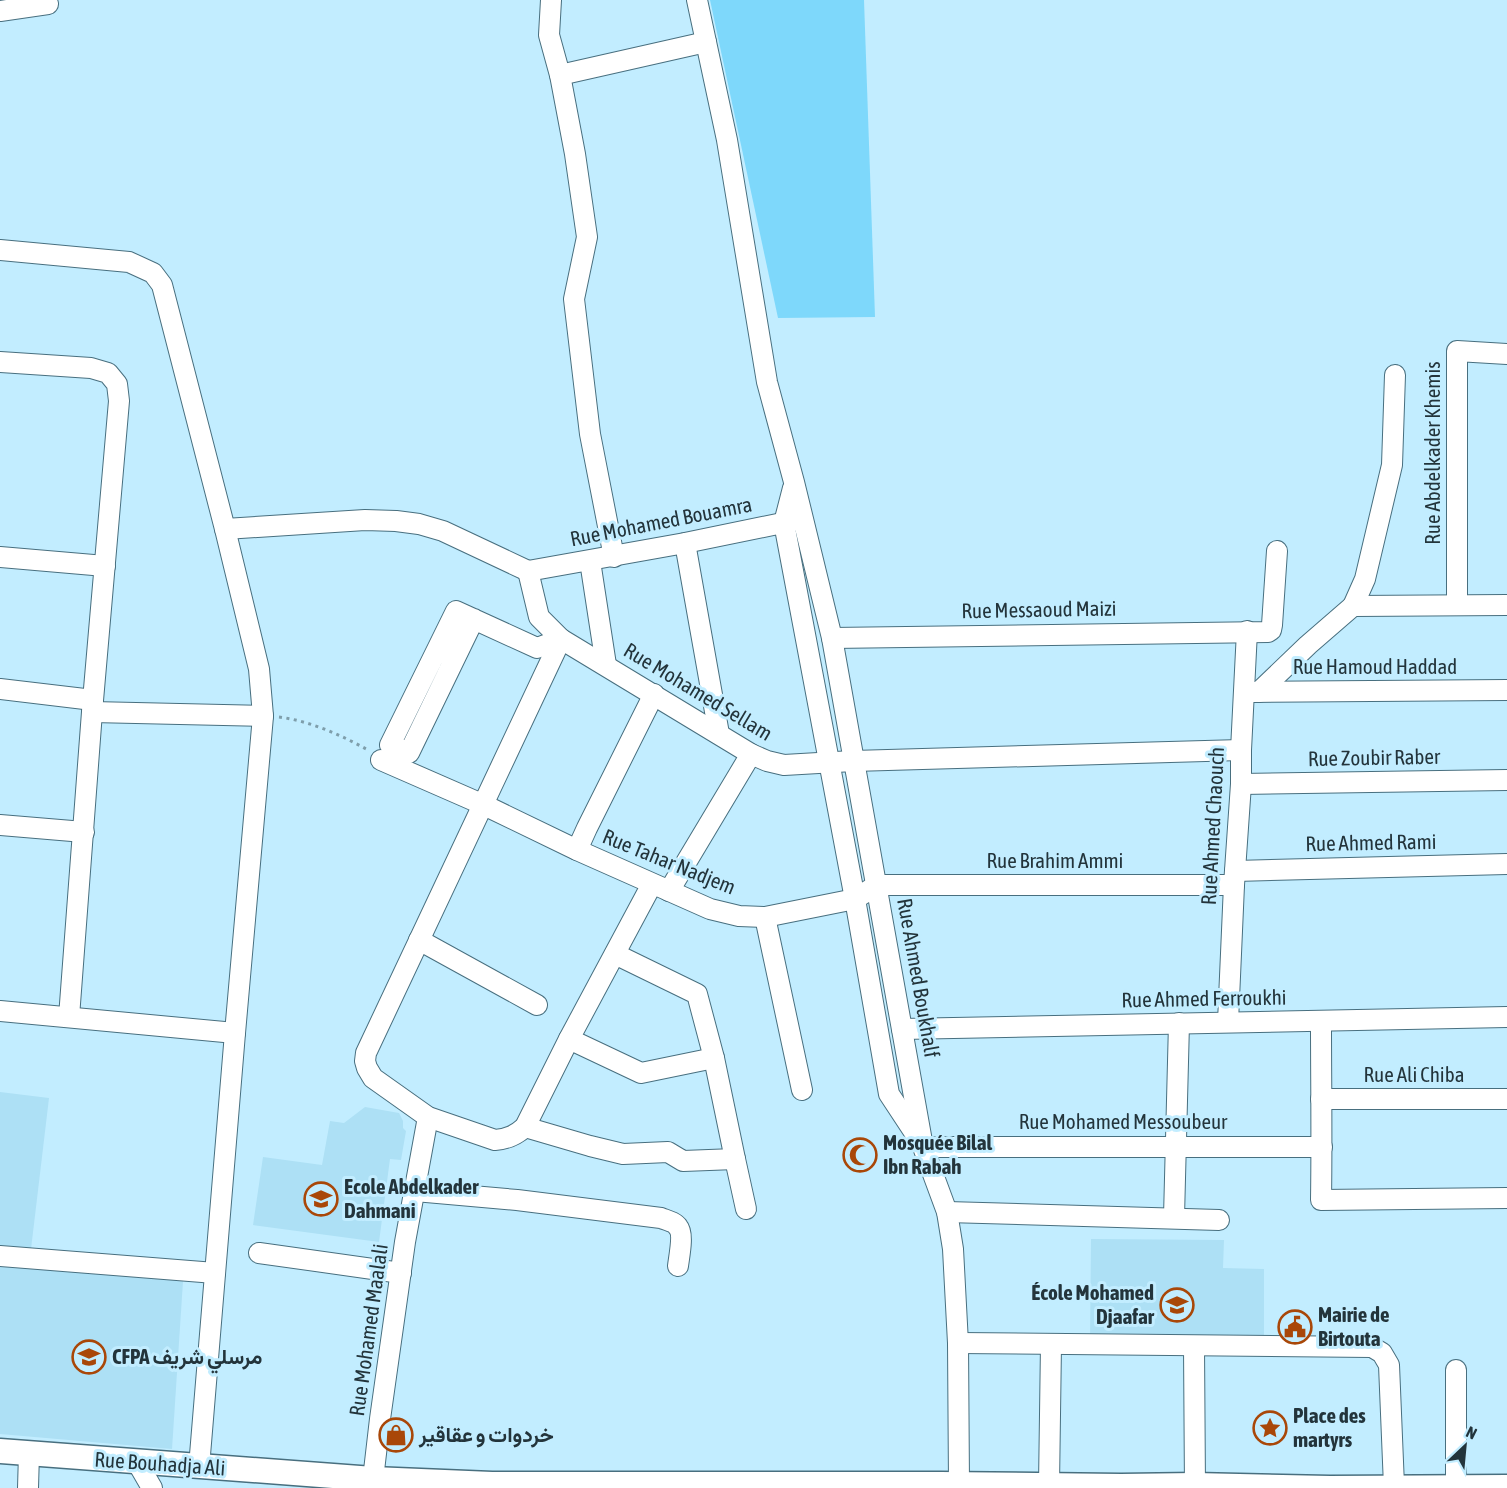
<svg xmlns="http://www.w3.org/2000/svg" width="1507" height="1488" font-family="'Asap Condensed',Vazirmatn,sans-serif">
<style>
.built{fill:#ade0f5}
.green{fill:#7ed8fb}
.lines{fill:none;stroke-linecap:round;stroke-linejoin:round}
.minor-casing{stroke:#486f7f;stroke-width:22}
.major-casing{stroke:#486f7f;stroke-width:27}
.path{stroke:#7e9eab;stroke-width:3;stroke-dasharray:3 4.5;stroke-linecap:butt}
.minor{stroke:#fff;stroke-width:20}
.major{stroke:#fff;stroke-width:24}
.labels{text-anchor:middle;stroke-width:6;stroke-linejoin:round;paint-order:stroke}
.street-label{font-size:21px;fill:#23343b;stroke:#c2edff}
.poi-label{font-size:21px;font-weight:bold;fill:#23343b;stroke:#c2edff;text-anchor:start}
</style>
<rect width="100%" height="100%" fill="#c2edff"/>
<!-- built -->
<g class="built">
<path d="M0,1092L49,1098L31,1249L0,1245Z"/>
<path d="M365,1107L399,1113L403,1121V1128L406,1131L401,1160L390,1159L379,1242L253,1225L263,1157L322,1165L330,1121L344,1123Z"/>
<path d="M1091,1239L1224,1240L1223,1268L1264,1269V1342L1090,1341Z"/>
<path d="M0,1264L183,1281L172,1449L0,1434Z"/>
</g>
<!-- green -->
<path class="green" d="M710,0H864L875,317L778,318Z"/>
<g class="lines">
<defs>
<g id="minor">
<path d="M551,0L549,35L560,75L575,154L587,237L574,299L590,434L614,557"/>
<path d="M697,0L727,140L767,382L794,482L832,638L923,1147L947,1212L953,1249L958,1343L959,1485"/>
<path d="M0,11L48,4"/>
<path d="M560,75L706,42"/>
<path d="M0,250L129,262L153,273L162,285L225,529L259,669L263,716L235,1033L199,1467"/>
<path d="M0,362L91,368L108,373L117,384L119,401L92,712L69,1017"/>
<path d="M793,488L784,523L855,899L889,1094L918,1138"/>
<path d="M225,529L365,520L396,521L419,524L443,531L528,571"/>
<path d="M685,543L719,734"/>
<path d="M0,557L105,566"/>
<path d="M590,561L606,665"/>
<path d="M528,571L539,617L561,639L366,1053L365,1061L367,1068L373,1078L428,1117L495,1140C508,1139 516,1135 525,1127L569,1039L652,884"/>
<path d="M528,571L685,543L797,520"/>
<path d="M1457,605V351L1507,354"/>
<path d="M1353,606L1365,579L1392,465L1395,375"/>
<path d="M474,619L409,753L390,745L456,611L537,648L561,639L751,754L767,761L784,765L853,761L1241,750"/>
<path d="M832,638L1268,632L1271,630L1272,625L1277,551"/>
<path d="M0,689L93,700"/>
<path d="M1253,692L1507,690"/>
<path d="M1259,692L1308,645L1353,606L1507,605"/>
<path d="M92,712L263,716"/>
<path d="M381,760L484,805L577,850L710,909L739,916L765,917L855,899L877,885H1234"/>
<path d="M1241,784L1507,780"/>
<path d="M0,825L84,832"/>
<path d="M577,850L587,828L654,694"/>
<path d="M1235,871L1507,864"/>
<path d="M669,891L751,754"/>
<path d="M765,917L802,1090"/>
<path d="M419,940L537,1005"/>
<path d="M0,1011L235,1033"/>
<path d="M1321,1021C1321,1080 1322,1140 1321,1200L1507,1198"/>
<path d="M1228,1022L1234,885L1241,784V750L1247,631"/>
<path d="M902,1029L1507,1017"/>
<path d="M569,1039L641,1073L714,1058"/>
<path d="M1321,1099H1507"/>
<path d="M525,1127L590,1146L623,1154L668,1152L683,1161L735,1159L714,1058L697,994L615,954"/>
<path d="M923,1147H1322"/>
<path d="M735,1159L746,1209"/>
<path d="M415,1191L517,1200L661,1218C666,1220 675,1222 678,1227C684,1234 679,1257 678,1266"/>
<path d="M947,1212L1219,1220"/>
<path d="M1174,1217L1179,1023"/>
<path d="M259,1253L401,1273"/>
<path d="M0,1256L215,1273"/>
<path d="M958,1343L1372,1347L1382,1353L1389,1365L1394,1486"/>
<path d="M1194,1346L1195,1488"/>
<path d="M1456,1370V1486"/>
<path d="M137,1462L152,1488"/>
<path d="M1049,1485L1051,1344"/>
<path d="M28,1488L29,1453"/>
<path d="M372,1488L380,1419L405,1242L428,1117"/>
</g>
<path id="major" d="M0,1451L373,1479L492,1484H940L1121,1486L1195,1485L1330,1488L1507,1487"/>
</defs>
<!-- minor casing -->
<use href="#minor" class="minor-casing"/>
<!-- major casing -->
<use href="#major" class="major-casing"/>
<!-- path -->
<path class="path" d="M279,717C310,721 341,735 368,750"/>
<!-- minor -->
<use href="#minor" class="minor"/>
<!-- major -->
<use href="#major" class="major"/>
</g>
<!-- icons -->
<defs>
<symbol id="mosque-ring" viewBox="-11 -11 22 22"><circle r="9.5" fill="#c2edff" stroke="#a94708" stroke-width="1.5"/><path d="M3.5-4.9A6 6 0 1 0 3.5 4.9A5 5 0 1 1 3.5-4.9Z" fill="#a94708"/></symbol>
<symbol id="school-ring" viewBox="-11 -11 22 22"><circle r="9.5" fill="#c2edff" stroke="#a94708" stroke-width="1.5"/><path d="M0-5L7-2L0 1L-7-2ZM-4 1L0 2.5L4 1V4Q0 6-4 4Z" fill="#a94708"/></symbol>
<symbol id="civic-ring" viewBox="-11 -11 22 22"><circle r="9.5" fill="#c2edff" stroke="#a94708" stroke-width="1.5"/><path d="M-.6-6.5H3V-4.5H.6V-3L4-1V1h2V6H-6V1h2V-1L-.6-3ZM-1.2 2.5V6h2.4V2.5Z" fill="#a94708"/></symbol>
<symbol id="university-ring" viewBox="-11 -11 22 22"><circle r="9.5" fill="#c2edff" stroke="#a94708" stroke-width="1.5"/><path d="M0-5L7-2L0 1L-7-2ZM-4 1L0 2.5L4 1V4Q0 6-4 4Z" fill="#a94708"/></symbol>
<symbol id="sight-ring" viewBox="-11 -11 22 22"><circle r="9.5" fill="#c2edff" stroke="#a94708" stroke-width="1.5"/><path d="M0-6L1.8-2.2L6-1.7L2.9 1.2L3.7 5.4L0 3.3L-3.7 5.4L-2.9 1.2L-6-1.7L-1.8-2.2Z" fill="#a94708"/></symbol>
<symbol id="shop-ring" viewBox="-11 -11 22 22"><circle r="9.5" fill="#c2edff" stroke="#a94708" stroke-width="1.5"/><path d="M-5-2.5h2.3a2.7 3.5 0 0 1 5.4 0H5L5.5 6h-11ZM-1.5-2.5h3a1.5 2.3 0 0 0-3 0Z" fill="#a94708"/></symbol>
</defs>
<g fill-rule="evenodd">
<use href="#mosque-ring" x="841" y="1136" width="38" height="38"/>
<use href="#school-ring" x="302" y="1180" width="38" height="38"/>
<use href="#school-ring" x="1158" y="1286" width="38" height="38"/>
<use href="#civic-ring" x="1276" y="1308" width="38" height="38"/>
<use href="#university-ring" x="70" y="1338" width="38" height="38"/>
<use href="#sight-ring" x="1251" y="1409" width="38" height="38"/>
<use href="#shop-ring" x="377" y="1416" width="38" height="38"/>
</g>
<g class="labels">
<!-- street labels -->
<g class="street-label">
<text transform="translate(1433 453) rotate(-90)" y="7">Rue Abdelkader Khemis</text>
<text transform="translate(661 522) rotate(-11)" y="7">Rue Mohamed Bouamra</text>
<text transform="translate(1039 610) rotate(-1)" y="7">Rue Messaoud Maizi</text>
<text x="1375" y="674">Rue Hamoud Haddad</text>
<text transform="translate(698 692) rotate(31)" y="7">Rue Mohamed Sellam</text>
<text transform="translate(1374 758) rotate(-1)" y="7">Rue Zoubir Raber</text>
<text transform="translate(1213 826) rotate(-87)" y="7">Rue Ahmed Chaouch</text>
<text transform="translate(1371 843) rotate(-1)" y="7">Rue Ahmed Rami</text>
<text x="1055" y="868">Rue Brahim Ammi</text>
<text transform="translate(669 862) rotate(22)" y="7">Rue Tahar Nadjem</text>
<text transform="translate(918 978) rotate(80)" y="7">Rue Ahmed Boukhalf</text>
<text transform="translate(1204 999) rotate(-1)" y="7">Rue Ahmed Ferroukhi</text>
<text x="1414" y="1082">Rue Ali Chiba</text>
<text x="1123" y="1129">Rue Mohamed Messoubeur</text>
<text transform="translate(369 1330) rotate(-82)" y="7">Rue Mohamed Maalali</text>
<text transform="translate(160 1464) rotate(4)" y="7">Rue Bouhadja Ali</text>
</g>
<!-- poi labels -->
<g class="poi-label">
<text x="883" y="1150">Mosquée Bilal<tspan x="883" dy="24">Ibn Rabah</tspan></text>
<text x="344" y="1194">Ecole Abdelkader<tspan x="344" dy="24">Dahmani</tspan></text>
<text x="1154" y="1300" text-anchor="end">École Mohamed<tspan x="1154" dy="24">Djaafar</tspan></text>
<text x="1318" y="1322">Mairie de<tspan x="1318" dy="24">Birtouta</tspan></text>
<text x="112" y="1364">CFPA مرسلي شريف</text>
<text x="1293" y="1423">Place des<tspan x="1293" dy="24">martyrs</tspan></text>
<text x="419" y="1442">خردوات و عقاقير</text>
</g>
</g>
<!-- north arrow -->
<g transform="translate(1465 1446) rotate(26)" stroke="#c2edff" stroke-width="4.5" paint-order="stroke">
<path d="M0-4.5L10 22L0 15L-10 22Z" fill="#23343b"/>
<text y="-9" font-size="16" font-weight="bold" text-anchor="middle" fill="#23343b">N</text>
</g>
</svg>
